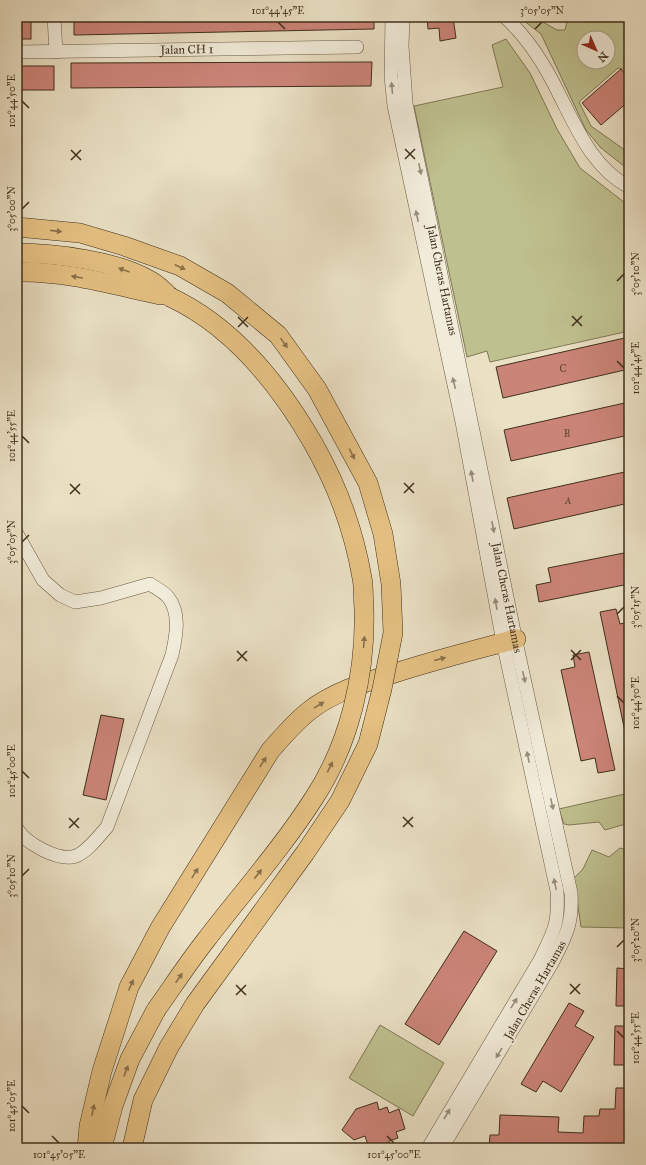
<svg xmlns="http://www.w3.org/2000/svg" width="646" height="1165" font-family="'IM FELL Great Primer',serif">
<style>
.green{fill:#bfc08f;stroke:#807855;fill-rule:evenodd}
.building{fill:#cb8478;stroke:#402f1b}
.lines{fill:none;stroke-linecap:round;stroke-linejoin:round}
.minor-casing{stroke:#6a5b45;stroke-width:14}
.highway-casing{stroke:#402f1b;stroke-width:20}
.minor{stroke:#f1ebd9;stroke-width:13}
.highway{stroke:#e5c082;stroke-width:19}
.highway-bridge-casing{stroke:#402f1b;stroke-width:20;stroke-linecap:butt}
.highway-bridge{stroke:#e5c082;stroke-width:19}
.oneway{fill:#988d7a}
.oneway2{fill:#8a7049}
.ticks{fill:none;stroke:#402f1b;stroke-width:1.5}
.labels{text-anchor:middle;stroke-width:4;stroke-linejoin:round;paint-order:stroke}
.number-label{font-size:10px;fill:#634432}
.street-label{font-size:12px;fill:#402f1b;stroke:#f1ebd9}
.neatline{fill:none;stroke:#402f1b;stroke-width:1.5}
.ticks-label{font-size:10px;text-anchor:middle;fill:#402f1b}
</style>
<rect width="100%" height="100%" fill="#eae0c4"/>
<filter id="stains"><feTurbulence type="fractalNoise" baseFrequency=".005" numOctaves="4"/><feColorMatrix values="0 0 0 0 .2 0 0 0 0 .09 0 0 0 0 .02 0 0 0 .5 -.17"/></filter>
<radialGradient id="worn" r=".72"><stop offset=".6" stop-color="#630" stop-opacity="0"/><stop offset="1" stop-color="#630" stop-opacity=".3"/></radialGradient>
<!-- green -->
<g class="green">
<path d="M519,17H534L557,30H565L568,17H629V70L618,68L579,102L591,126L629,153V170L601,148L586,130L541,34ZM584,38H608V62H584Z"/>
<path d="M506,39L530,73L557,129L580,168L629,206V331L490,362L487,351L467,357L414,106L503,87L492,45Z"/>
<path d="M629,793V823L605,830L599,822L569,825L564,824L559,809Z"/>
<path d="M620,848L629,850V928L581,927L574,878L583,869L592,850L609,857Z"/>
<path d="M380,1025L444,1063L413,1116L349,1078Z"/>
</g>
<!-- building -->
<g class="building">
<rect x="17" y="17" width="14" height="22"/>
<path d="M74,17H374V29L74,35Z"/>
<path d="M427,17H453L456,38L440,41L439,28L428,29Z"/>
<path d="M372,62L371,86L71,88V63Z"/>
<rect x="17" y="66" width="37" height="24"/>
<path d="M621,69L629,79V101L601,125L582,103Z"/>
<path d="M629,337V369L503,398L496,367Z"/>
<path d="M629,402V435L511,461L504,430Z"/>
<path d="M629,471V503L514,529L507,498Z"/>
<path d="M629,552V584L539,602L536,585L551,582L548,568Z"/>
<path d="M616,609L620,624L629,622V732H625L600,612Z"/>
<path d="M589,652L615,770L598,773L595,758L581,761L561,670L575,667L573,655Z"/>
<path d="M101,715L124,719L106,800L83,795Z"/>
<path d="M464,931L497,951L439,1045L405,1024Z"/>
<path d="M617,968L629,969V1006H616Z"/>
<path d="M569,1003L584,1011L575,1026L594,1037L561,1092L543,1081L536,1092L521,1084Z"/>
<path d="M615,1026H629V1065H614Z"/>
<path d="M616,1088H629V1148H489L490,1135H499L500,1115L559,1117L558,1132L583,1133L584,1116H599L600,1109H615Z"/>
<path d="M377,1102L379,1110L387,1107L389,1113L399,1109L405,1129L396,1132L398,1138L389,1141L390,1146L385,1148H369L365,1136L354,1140L342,1130L356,1109Z"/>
</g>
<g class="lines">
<defs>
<g id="minor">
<path d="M54,17L56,52"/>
<path d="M392,17L391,76L394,106L462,422L503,642L557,891C559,924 554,931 540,960L428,1148"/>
<path id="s1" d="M403,17L402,46L406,103L518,651L571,893C573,925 565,938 551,965L442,1148"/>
<path d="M505,17C528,38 546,67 559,94C577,129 593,168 629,187"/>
<path id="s2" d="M17,52L357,47"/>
<path d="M17,534L43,580L60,595L75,602L101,598L150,584C156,588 164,592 168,597C181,613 176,637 172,655L107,827C98,837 88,851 76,856C58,862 26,843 17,829"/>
</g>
<g id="highway">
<path d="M17,253C54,253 119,261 151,281C158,285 164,291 170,297"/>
<path d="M17,272C66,271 113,285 160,295"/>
<path d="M87,1148L89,1126L102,1071L129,987L160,928L270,751C282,737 294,723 309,711C333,692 366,682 395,673C435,660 475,650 516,639"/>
<path d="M102,1148L113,1106L130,1059L156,1010"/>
</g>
</defs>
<!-- minor casing -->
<use href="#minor" class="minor-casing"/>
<!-- highway casing -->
<use href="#highway" class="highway-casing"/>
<!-- minor -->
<use href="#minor" class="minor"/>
<!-- highway -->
<use href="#highway" class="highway"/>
<defs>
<g id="highway-bridge">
<path d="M17,227L80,233L124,246L180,266L227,293L278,335L317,389L368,483L383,534L391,584L393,633L382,689L368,744L340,801L305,853L195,1004L169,1047L143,1100L132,1148"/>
<path d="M156,1010C173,986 188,963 206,940C242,893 282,848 314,798C350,743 366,673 364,608C363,598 364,588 362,578C354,531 337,485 313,443C279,384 232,326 170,297"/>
</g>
</defs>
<!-- highway-bridge casing -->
<use href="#highway-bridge" class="highway-bridge-casing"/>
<!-- highway-bridge -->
<use href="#highway-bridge" class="highway-bridge"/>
</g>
<!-- one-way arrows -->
<defs><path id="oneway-solid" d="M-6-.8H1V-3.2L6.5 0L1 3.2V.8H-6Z"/></defs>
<g class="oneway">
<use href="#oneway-solid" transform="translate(392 88) rotate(-95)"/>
<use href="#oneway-solid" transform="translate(420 169) rotate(78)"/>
<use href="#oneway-solid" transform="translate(417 216) rotate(-102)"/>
<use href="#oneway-solid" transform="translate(454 383) rotate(-103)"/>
<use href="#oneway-solid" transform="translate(472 476) rotate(-100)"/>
<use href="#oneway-solid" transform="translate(493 527) rotate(79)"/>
<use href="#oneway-solid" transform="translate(496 604) rotate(-100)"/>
<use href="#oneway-solid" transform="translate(524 677) rotate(77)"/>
<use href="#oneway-solid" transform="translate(528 757) rotate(-102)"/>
<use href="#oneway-solid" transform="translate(552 804) rotate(77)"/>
<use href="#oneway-solid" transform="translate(555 884) rotate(-102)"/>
<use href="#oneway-solid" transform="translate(514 1003) rotate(-59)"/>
<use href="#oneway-solid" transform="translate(499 1053) rotate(121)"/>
<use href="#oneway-solid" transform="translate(447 1114) rotate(-60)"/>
</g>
<g class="oneway2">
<use href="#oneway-solid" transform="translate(56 231) rotate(6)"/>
<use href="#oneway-solid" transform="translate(180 267) rotate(25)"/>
<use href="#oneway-solid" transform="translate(124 270) rotate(-160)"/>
<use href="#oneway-solid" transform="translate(77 277) rotate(-171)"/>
<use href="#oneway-solid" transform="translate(284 343) rotate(54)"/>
<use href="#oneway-solid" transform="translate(352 454) rotate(63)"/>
<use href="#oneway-solid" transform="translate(364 642) rotate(-85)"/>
<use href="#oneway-solid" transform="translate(440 659) rotate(-15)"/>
<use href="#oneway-solid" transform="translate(319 705) rotate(-31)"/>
<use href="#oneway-solid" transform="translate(263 762) rotate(-57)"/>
<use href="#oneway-solid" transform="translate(330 767) rotate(-63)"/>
<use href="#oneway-solid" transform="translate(195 873) rotate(-58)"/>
<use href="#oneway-solid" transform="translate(258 874) rotate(-52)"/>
<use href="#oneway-solid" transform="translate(179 978) rotate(-55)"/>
<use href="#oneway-solid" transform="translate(131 985) rotate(-66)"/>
<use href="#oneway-solid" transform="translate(126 1071) rotate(-70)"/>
<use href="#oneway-solid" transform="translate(93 1110) rotate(-78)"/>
</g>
<!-- ticks -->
<path class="ticks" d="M278,22L285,29M535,29L542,22M22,101L29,108M405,149L415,159M71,150L81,160M405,159L415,149M71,160L81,150M22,209L29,202M617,281L624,274M572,316L582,326M238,317L248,327M572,326L582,316M238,327L248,317M617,361L624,368M22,436L29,443M404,483L414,493M70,484L80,494M404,493L414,483M70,494L80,484M22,542L29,535M617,614L624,607M571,650L581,660M237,651L247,661M571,660L581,650M237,661L247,651M617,696L624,703M22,771L29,778M403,817L413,827M69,818L79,828M403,827L413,817M69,828L79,818M22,876L29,869M617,947L624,940M570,984L580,994M236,985L246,995M570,994L580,984M236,995L246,985M617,1031L624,1038M22,1106L29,1113M52,1136L59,1143M387,1136L394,1143"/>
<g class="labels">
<!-- number labels -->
<g class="number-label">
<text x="563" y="372">C</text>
<text x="567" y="437">B</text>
<text x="568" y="504">A</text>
</g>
<!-- street labels -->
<g class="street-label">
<text dy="4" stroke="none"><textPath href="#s2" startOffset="170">Jalan CH 1</textPath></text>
<text dy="4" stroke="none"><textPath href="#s1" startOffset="267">Jalan Cheras Hartamas</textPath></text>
<text dy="4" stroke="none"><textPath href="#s1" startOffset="591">Jalan Cheras Hartamas</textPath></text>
<text transform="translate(535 990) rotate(-60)" y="4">Jalan Cheras Hartamas</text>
</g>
</g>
<!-- margin -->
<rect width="646" height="1165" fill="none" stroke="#eae0c4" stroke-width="44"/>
<!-- north arrow -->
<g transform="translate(596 50) rotate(135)"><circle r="19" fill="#f1ebd9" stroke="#aaa08d"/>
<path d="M0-3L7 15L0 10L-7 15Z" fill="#8f2418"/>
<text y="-6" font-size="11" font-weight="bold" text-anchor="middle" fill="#402f1b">N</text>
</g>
<rect x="22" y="22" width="602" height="1121" class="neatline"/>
<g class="ticks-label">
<text x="278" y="14">101°44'45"E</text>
<text x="542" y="14">3°05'05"N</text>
<text transform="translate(11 101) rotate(-90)" y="4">101°44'50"E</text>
<text transform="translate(11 209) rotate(-90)" y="4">3°05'00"N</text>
<text transform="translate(635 274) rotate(-90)" y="4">3°05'10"N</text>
<text transform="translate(635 368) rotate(-90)" y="4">101°44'45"E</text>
<text transform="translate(11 436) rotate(-90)" y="4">101°44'55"E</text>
<text transform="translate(11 542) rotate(-90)" y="4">3°05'05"N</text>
<text transform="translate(635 607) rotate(-90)" y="4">3°05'15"N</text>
<text transform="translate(635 703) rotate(-90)" y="4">101°44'50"E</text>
<text transform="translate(11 771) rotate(-90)" y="4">101°45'00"E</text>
<text transform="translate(11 876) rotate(-90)" y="4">3°05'10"N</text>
<text transform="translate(635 940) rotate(-90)" y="4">3°05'20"N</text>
<text transform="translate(635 1038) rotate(-90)" y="4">101°44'55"E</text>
<text transform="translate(11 1106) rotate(-90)" y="4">101°45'05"E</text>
<text x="59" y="1158">101°45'05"E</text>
<text x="394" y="1158">101°45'00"E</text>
</g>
<rect width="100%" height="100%" filter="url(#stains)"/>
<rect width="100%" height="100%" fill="url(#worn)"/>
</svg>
